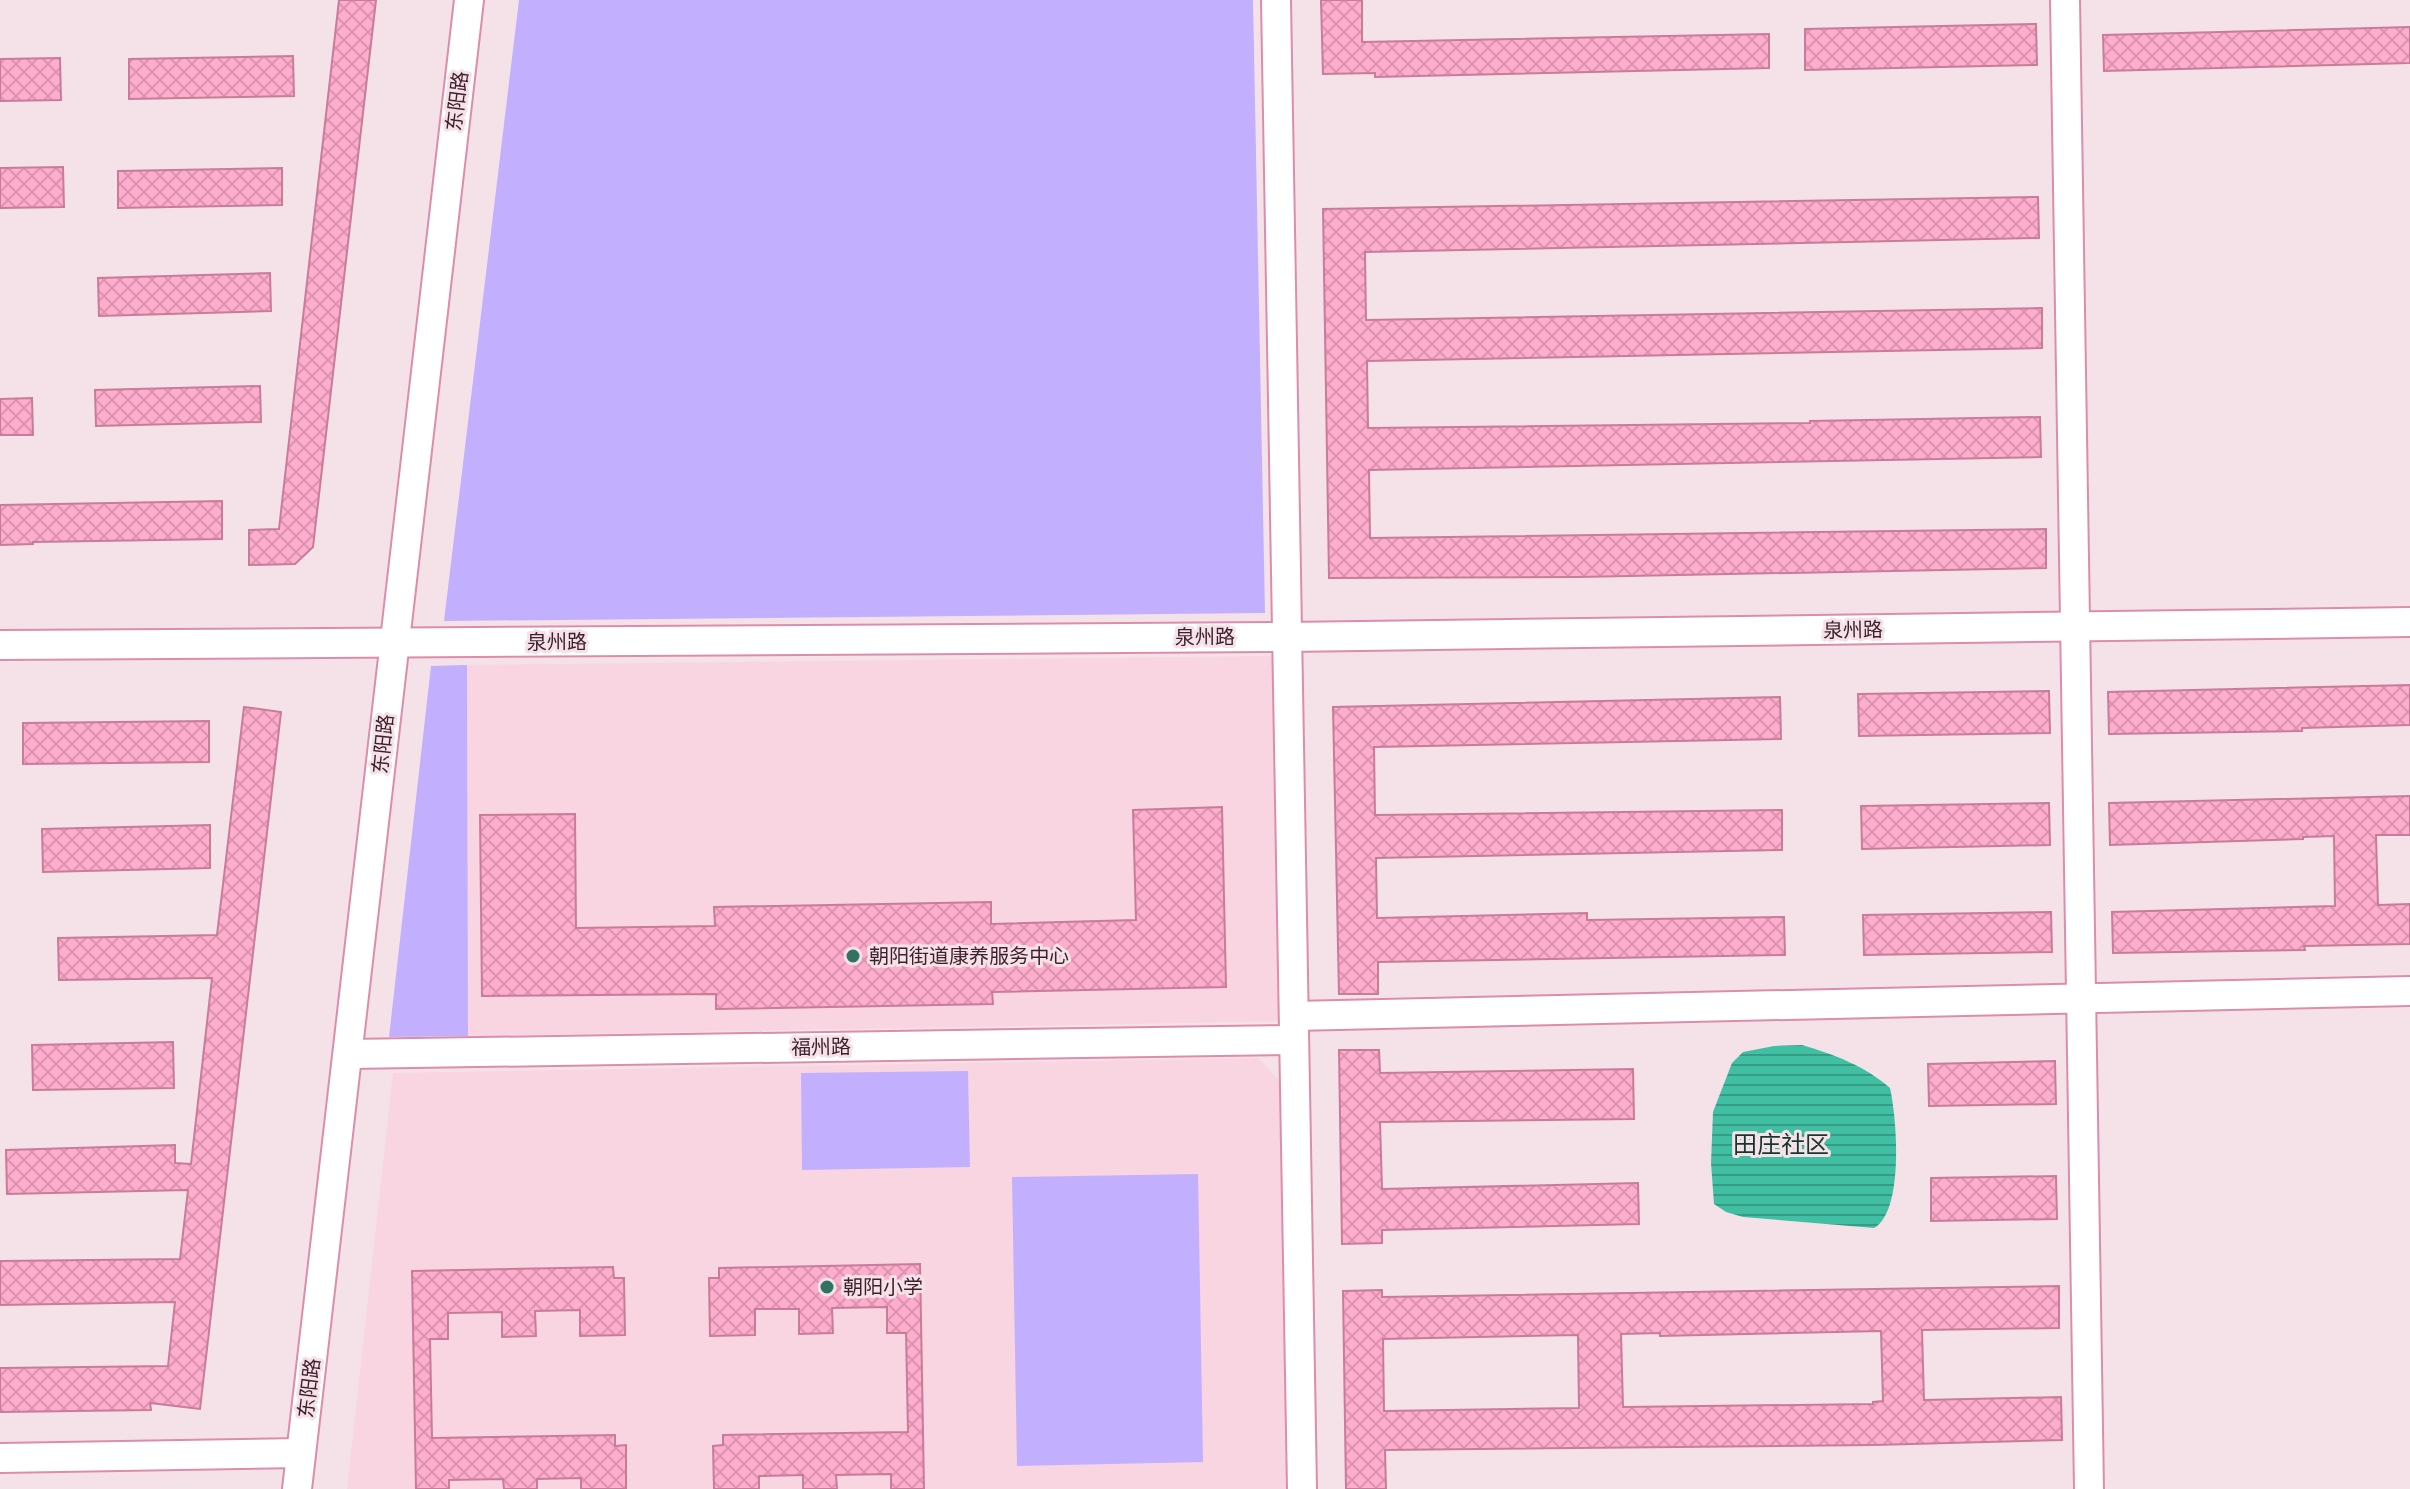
<svg xmlns="http://www.w3.org/2000/svg" width="2410" height="1489" font-family="'PT Sans','Noto Sans SC',sans-serif">
<style>
.built{fill:#f9d4e1}
.green{fill:#c2affd}
.water{fill:url(#water-rules)}
.building{fill:url(#building-cross-hatch);stroke:#c97c9a;stroke-width:2;fill-rule:evenodd}
.lines{fill:none;stroke-linecap:round;stroke-linejoin:round}
.minor-casing{stroke:#dc8dac;stroke-width:32}
.minor{stroke:#fff;stroke-width:28}
.poi-dot{fill:#317262;stroke:#f4e2e8;stroke-width:3}
.labels{text-anchor:middle;stroke-width:6;stroke-linejoin:round;paint-order:stroke}
.street-label{font-size:20px;fill:#3e1f2c;stroke:#f4e2e8}
.poi-label{font-size:20px;fill:#3e1f2c;stroke:#f4e2e8;text-anchor:start}
.quarter-label{font-size:24px;fill:#16362e;stroke:#f4e2e8}
</style>
<defs>
<pattern id="water-rules" width="6" height="5" patternUnits="userSpaceOnUse" patternTransform="scale(2)"><rect width="6" height="5" fill="#41bfa3"/><path d="M0 2.5h6" fill="none" stroke="#389b85"/></pattern>
<pattern id="building-cross-hatch" width="8" height="8" patternUnits="userSpaceOnUse" patternTransform="scale(2)"><rect width="8" height="8" fill="#feadcc"/><path d="M0 0l8 8M0 8l8-8" fill="none" stroke="#db94af"/></pattern>
</defs>
<rect width="100%" height="100%" fill="#f4e2e8"/>
<!-- built -->
<g class="built">
<path d="M1275,656L1284,1021L468,1036L467,665Z"/>
<path d="M1258,1058L1283,1084L1287,1489H347L393,1073Z"/>
</g>
<!-- green -->
<g class="green">
<path d="M519,0H1253L1265,613L444,621Z"/>
<path d="M467,665L468,1036L389,1037L431,666Z"/>
<path d="M968,1071L970,1167L802,1170L801,1073Z"/>
<path d="M1198,1174L1203,1462L1017,1466L1012,1177Z"/>
</g>
<!-- water -->
<path class="water" d="M1802,1045C1833,1054 1865,1066 1890,1088C1897,1119 1904,1211 1874,1228L1743,1217L1726,1212L1714,1204L1711,1163L1713,1112L1732,1063L1743,1052L1774,1046Z"/>
<!-- building -->
<g class="building">
<path d="M339,0H376L313,547L295,564L249,565V530L279,529Z"/>
<path d="M1321,0H1362V42L1769,34V68L1375,77V73L1323,74Z"/>
<path d="M2036,24L2037,65L1805,70V29Z"/>
<path d="M2410,27V63L2104,71L2103,35Z"/>
<path d="M293,56L294,96L129,99V59Z"/>
<path d="M60,58L61,100L0,101V59Z"/>
<path d="M63,167L64,207L0,208V168Z"/>
<path d="M282,168V205L118,208V171Z"/>
<path d="M2038,197L2039,238L1365,252L1366,320L2042,308V348L1367,361L1368,428L1810,423V421L2040,417L2041,457L1369,470L1370,538L2046,529V568L1578,577L1329,578L1323,209Z"/>
<path d="M270,273L271,311L99,316L98,278Z"/>
<path d="M260,386L261,422L96,426L95,390Z"/>
<path d="M32,398L33,435H0V399Z"/>
<path d="M222,501V539L33,542V544L0,545V505Z"/>
<path d="M2410,685V725L2302,728V731L2109,734L2108,692Z"/>
<path d="M2049,691L2050,733L1859,736L1858,694Z"/>
<path d="M1780,697L1781,739L1374,747L1375,815L1782,810V850L1376,858L1377,918L1587,913V920L1784,917L1785,955L1378,962V994H1339L1333,707Z"/>
<path d="M244,707L281,712L200,1409L150,1403L151,1410L0,1412V1368L168,1366L175,1302L0,1305V1261L180,1259L188,1190L7,1194L6,1150L175,1145V1163L191,1164L212,978L59,980L58,938L217,935Z"/>
<path d="M209,721V762L23,764V723Z"/>
<path d="M2410,796V835H2376L2378,905L2410,904V944L2304,946L2305,950L2113,953L2112,912L2335,906L2334,836L2303,837V839L2110,845L2109,803Z"/>
<path d="M2049,803L2050,845L1862,849L1861,806Z"/>
<path d="M1222,807L1226,987L992,992L993,1004L716,1009V994L482,996L480,815L575,814L576,928L715,926L714,907L991,902V924L1136,920L1133,810Z"/>
<path d="M210,825V868L43,872L42,829Z"/>
<path d="M2051,912L2052,952L1864,955L1863,915Z"/>
<path d="M173,1042L174,1088L33,1090L32,1045Z"/>
<path d="M1339,1050H1379L1380,1073L1633,1069L1634,1119L1380,1122L1382,1189L1638,1183L1639,1224L1382,1230V1243L1342,1244Z"/>
<path d="M2055,1061L2056,1104L1929,1106L1928,1064Z"/>
<path d="M2056,1176L2057,1219L1931,1221V1178Z"/>
<path d="M920,1264L924,1489H891V1474L836,1475L837,1489H803V1475L759,1476V1489H714L713,1446L723,1445V1435L908,1432L906,1333H887V1307L832,1308L833,1333L799,1334V1309H755V1335L710,1336L709,1278H719V1268Z"/>
<path d="M613,1267L614,1278H624L625,1335L580,1336V1310L535,1311L536,1336L502,1337V1312L448,1313V1339H430L432,1438L615,1435V1446L626,1445V1489H581V1478L537,1479V1489H504L503,1479L449,1480V1489H416L412,1271Z"/>
<path d="M2059,1286V1328L1922,1330L1924,1400L2061,1397L2062,1440L1874,1445L1385,1450L1386,1489H1346L1343,1291L1382,1290V1297ZM1881,1331L1883,1401L1873,1402V1404L1623,1407L1621,1334L1660,1333V1336ZM1578,1335L1579,1408L1384,1411L1383,1339Z"/>
</g>
<g class="lines">
<defs>
<g id="minor">
<path d="M1276,0L1302,1489"/>
<path d="M2065,0L2089,1489"/>
<path d="M0,645L1287,637L2410,622"/>
<path d="M1294,1016L2410,991"/>
<path d="M349,1054L1294,1040"/>
<path d="M0,1458L301,1453"/>
<path d="M297,1489L469,0"/>
</g>
</defs>
<!-- minor casing -->
<use href="#minor" class="minor-casing"/>
<!-- minor -->
<use href="#minor" class="minor"/>
</g>
<!-- markers -->
<g class="poi-dot">
<circle cx="853" cy="956" r="8"/>
<circle cx="827" cy="1287" r="8"/>
</g>
<g class="labels">
<!-- street labels -->
<g class="street-label">
<text transform="translate(457 101) rotate(-83)" y="7">东阳路</text>
<text transform="translate(1853 630) rotate(-1)" y="7">泉州路</text>
<text x="1205" y="644">泉州路</text>
<text x="557" y="649">泉州路</text>
<text transform="translate(383 744) rotate(-84)" y="7">东阳路</text>
<text transform="translate(821 1047) rotate(-1)" y="7">福州路</text>
<text transform="translate(309 1388) rotate(-83)" y="7">东阳路</text>
</g>
<!-- poi labels -->
<g class="poi-label">
<text x="869" y="963">朝阳街道康养服务中心</text>
<text x="843" y="1294">朝阳小学</text>
</g>
<!-- quarter labels -->
<g class="quarter-label">
<text x="1781" y="1153">田庄社区</text>
</g>
</g>
</svg>
